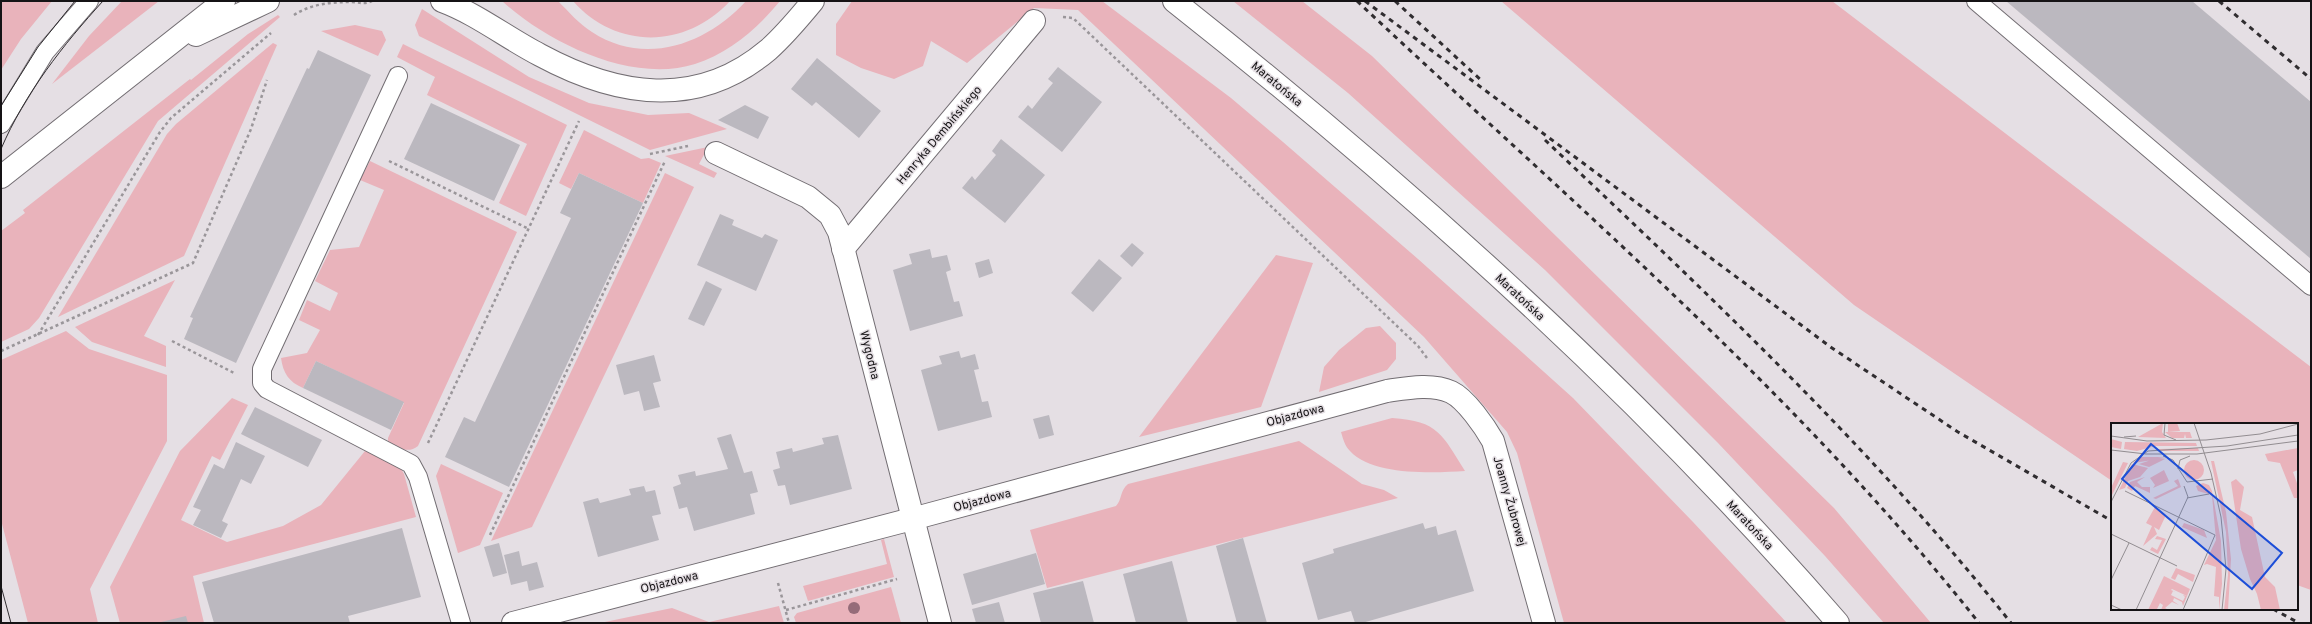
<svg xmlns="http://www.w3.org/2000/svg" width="2312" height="624" font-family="Overpass,sans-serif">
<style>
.green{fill:#e9b3bb}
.building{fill:#bbb8bf}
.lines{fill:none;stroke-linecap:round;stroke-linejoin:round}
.service-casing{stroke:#726d72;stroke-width:20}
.minor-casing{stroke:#726d72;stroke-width:24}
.tertiary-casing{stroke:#726d72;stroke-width:24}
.secondary-casing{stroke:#726d72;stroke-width:24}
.path{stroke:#9a969a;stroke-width:2.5;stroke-dasharray:3 3;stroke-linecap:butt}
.service{stroke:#fff;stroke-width:18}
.minor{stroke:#fff;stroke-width:22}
.tertiary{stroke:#fff;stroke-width:22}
.secondary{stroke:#fff;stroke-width:22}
.tram{stroke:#302d30;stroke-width:1}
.rail{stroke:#302d30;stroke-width:3;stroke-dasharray:5 5;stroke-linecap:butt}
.tree{fill:#956c79}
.labels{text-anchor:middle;stroke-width:3;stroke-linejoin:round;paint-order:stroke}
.street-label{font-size:12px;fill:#151315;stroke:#e5dfe4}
.inset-road{fill:none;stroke:#928d91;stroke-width:1}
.view{fill:#1d4ed8;fill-opacity:0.15;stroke:#1d4ed8;stroke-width:2}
.inset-edge{fill:none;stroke:#151315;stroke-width:2}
</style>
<rect width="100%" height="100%" fill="#e5dfe4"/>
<!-- green -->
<g class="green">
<path d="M1,1H52L21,39L1,70Z"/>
<path d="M122,1H159L52,84L89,36Z"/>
<path d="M502,1H558C569,12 579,24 592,32C645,67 707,44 746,1H780C758,28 729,53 695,64C632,84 548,43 502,1Z"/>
<path d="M573,1H730C686,49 616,50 573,1Z"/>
<path d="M852,1H1102L1231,98L1283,142L1418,259L1573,398L1693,522L1787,623H1564L1517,453L1507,432L1424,337L1078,10L1034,8L967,63L931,41L923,66L894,79L861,68L836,55V24Z"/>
<path d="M1233,1H1302L1372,56L1834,508L1931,623H1884L1825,556L1718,443L1545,270L1348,93Z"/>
<path d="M1501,1H1832L2311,367V590L2297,585V424H2112V481L1854,305Z"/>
<path d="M422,9L529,77L589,103L648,115L689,113L727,129L650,150L419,36L415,25Z"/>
<path d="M278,15L280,17L158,121L39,318L29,329L1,342V231L25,213L23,210L190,79L191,80L248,34Z"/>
<path d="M355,25L382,31L386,40L378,56L321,31Z"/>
<path d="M273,43L277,45L184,256L58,317L167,134L176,124Z"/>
<path d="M403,44L567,125L526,216L499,203L527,144L427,95L435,77L397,57Z"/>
<path d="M584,130L641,159L649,158L661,163L643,203L579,173L571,189L559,183Z"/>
<path d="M708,147L699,164L717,173L714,178L665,156Z"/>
<path d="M370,161L517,232L418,446C408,454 399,448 388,442V438L404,403L316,361L303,388C289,382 283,373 281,358L307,353L320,330L299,320L307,300L330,311L338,293L315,281L330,250L359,247L384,190L360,180Z"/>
<path d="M665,173L694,187L532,527L491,541Z"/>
<path d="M1276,255L1313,263L1261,407L1139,437Z"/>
<path d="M175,280L144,336L166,346V367L92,342L75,327Z"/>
<path d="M1380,326L1396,343V359L1387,370L1319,392L1324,367L1339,350L1366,328Z"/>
<path d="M66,331L89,349L167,375V441L90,589L98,623H28L1,520V360Z"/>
<path d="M232,398L248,405L220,460L212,456L181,520L227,542L283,526L321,505L365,451L398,463L404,474L416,517L193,576L204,623H120L110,587L180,451Z"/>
<path d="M1392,418C1439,421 1442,435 1465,471C1434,473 1373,476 1350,451C1345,446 1343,439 1341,432Z"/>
<path d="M1299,441L1362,484L1384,490L1398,498L1047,588L1030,530L1116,506C1122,500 1120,490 1128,484Z"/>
<path d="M441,464L503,493L480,545L458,553L436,476Z"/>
<path d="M884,539L894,577L808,601L803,586L887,564L881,540Z"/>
<path d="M891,587L901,623H796L794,617L797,613Z"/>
<path d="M779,606L784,623H600L672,608L709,622Z"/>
</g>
<!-- building -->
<g class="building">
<path d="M2006,1H2192L2311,102V259Z"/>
<path d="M318,50L371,75L236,363L184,339L193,318L190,317L307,68L309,69Z"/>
<path d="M817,58L881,111L859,138L816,102L812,106L791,89Z"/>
<path d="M1058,67L1102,102L1062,152L1018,117L1028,105L1032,109L1043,95L1053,83L1048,79Z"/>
<path d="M431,103L520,145L494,201L404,159Z"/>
<path d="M745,105L769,117L758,139L718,120Z"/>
<path d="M1001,139L1045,175L1005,223L962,188L972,176L975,180L996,155L992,151Z"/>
<path d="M579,173L643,203L509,487L445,457L464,417L475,422L571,218L560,213Z"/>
<path d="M720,214L734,220L732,225L762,238L765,234L778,240L756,291L697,265Z"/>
<path d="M1132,243L1144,253L1132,267L1120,256Z"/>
<path d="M930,249L932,258L947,255L951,270L946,272L954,302L959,301L963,316L910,331L893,270L912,264L909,254Z"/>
<path d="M989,259L993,273L979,278L975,263Z"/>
<path d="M1099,259L1122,278L1093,312L1071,293Z"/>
<path d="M706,281L722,289L704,326L688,319Z"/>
<path d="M959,351L961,358L975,354L979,369L974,370L982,402L988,401L992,417L938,431L921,370L942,364L939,356Z"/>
<path d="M654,355L661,381L653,383L660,407L644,411L639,391L624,395L616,365Z"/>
<path d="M316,361L404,402L391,430L303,388Z"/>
<path d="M255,407L322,440L308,467L241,434Z"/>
<path d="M1049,415L1054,435L1039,439L1033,419Z"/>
<path d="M731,434L744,473L752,471L758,492L750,494L755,514L694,531L687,507L679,509L673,487L681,484L678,475L695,471L696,476L728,469L717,438Z"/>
<path d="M838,435L852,489L790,505L785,485L778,486L773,470L780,468L776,452L792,448L793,452L824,444L822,438Z"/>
<path d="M236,442L265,456L251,484L241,479L222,521L228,524L221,538L193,525L201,510L193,507L214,464L224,469Z"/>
<path d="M644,486L646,492L655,490L661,514L652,516L659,540L598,557L583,502L598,498L600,503L631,495L629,489Z"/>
<path d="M1423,523L1425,529L1436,526L1438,535L1456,530L1474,591L1362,623H1355L1351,611L1318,620L1302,563L1334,553L1333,549Z"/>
<path d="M402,528L421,597L348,616L350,623H214L202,582Z"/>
<path d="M1243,538L1267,623H1237L1216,546Z"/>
<path d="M499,543L507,573L493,577L484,547Z"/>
<path d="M519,551L522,566L537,562L544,587L529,591L527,581L511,585L504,555Z"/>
<path d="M1036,553L1045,584L972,605L963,574Z"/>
<path d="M1172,561L1188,623H1136L1123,574Z"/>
<path d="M1083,581L1094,623H1041L1033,593Z"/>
<path d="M999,602L1005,623H976L972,609Z"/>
<path d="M186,616L188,623H161V622Z"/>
</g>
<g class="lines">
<defs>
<g id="service">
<path d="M1976,1L2311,286"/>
<path d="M398,76L262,369V383L267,389L411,464L418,477L461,623"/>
<path d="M1,124L45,52L89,1"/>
</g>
<g id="minor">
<path d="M716,153L808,197L830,215L839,232L940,623"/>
<path d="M843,249L1034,21"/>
<path d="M513,623L912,519L1387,391C1407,388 1432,383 1451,392C1466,399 1485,427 1493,441L1544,623"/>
</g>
<path id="tertiary" d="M1174,1C1412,189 1640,394 1838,623"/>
<g id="secondary">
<path d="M442,1C477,14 507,38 540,55C616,96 697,110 768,50C785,35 799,18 813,1"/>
<path d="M196,35L268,1"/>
<path d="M1,177L224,1"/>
</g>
</defs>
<!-- service casing -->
<use href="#service" class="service-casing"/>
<!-- minor casing -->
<use href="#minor" class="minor-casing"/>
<!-- tertiary casing -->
<use href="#tertiary" class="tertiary-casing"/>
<!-- secondary casing -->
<use href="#secondary" class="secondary-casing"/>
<!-- path -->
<g class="path">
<path d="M294,15C311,4 331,2 351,2C359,2 365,5 372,1"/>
<path d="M1063,17L1073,18L1418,346L1427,358"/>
<path d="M650,154L688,146"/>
<path d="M389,161L529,229"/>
<path d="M38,335L160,132L171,118L271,33"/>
<path d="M172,341L236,374"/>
<path d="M1,351L193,263L251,129L267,80"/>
<path d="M428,443L579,121"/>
<path d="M490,535L665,161"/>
<path d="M778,583L789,623"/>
<path d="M786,610L897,579"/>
</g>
<!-- service -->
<use href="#service" class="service"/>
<!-- minor -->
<use href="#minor" class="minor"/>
<!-- tertiary -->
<use href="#tertiary" class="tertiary"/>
<!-- secondary -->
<use href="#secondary" class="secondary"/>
<!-- tram -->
<g class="tram">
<path d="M1,106L38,47L75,1"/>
<path d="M1,149C25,93 63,45 103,1"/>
<path d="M1,586L11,623"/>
</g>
<!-- rail -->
<g class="rail">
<path d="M1357,1C1570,201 1797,393 1979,623"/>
<path d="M1365,1L1832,348L1958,432L2112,521"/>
<path d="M1395,1L1482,81"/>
<path d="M2219,1L2311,79"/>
<path d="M1545,140C1708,294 1871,447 2011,623"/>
<path d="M2273,609L2299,623"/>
</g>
</g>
<!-- trees -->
<circle class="tree" cx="854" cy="608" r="6"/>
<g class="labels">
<!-- street labels -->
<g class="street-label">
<text transform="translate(1277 84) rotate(40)" y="4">Maratońska</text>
<text transform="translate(939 135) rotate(-50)" y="4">Henryka Dembińskiego</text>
<text transform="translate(1520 297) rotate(43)" y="4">Maratońska</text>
<text transform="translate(870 355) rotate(76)" y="4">Wygodna</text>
<text transform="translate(1295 415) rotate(-15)" y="4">Objazdowa</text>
<text transform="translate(982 500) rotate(-15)" y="4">Objazdowa</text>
<text transform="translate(1510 501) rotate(74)" y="4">Joanny Żubrowej</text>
<text transform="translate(1750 525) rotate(47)" y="4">Maratońska</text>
<text transform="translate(669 582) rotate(-14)" y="4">Objazdowa</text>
</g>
</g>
<!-- overview -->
<g transform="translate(2111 423)">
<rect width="187" height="187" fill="#e5dfe4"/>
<path d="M52,0L51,9L55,15L27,14ZM57,0H66L69,8L57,9ZM54,9H79L81,15H75L74,11L73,15H61ZM0,16L11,19L10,26L0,24ZM14,19L85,20L86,23H44L26,28L13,26ZM87,25L88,28H39L48,26ZM187,25V47L182,49L187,63V75H183L169,40L157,38L154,31ZM28,34H47L55,35L22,40ZM43,36H54L38,44L28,41ZM73 47a10 10 0 1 1 20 0a10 10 0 1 1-20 0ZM100,38H103L115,89L120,136L117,187H113L117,152L115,109ZM12,39L17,40L0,74V65ZM21,41L37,45L29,54L17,58L14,65L8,67ZM53,47L58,58L42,65L44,62L39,55ZM34,54L26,59L31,64H39V70L24,63L21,68L16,65L19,59ZM67,56L70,64L45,76L42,75L67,63L63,58ZM125,56L133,64L129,87L141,94L154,154L164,164L169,187H150L146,171L139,156L130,126L120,59ZM92,60L98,62L101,68L110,118L111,161L108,187V174L103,173L105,144L96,141L93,142L105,117L101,72L87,68L85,63ZM44,84L55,92L48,107L43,104L46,111L32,123L41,103L35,100ZM73,100L93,107L96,115L71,104ZM46,113L55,116L47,131L39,127L41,124L46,127L51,117L44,116ZM65,145L84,152L82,159L67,151L64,157L60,155ZM53,153L79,166L76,173L61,166L60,167L65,169L62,168L60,172L72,178L74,174L72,172L76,173L72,183L71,179L63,175L62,178L68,182L61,179L54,185L58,187H50L52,182L49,180L46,186L49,187H37Z" fill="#e9b3bb"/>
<path class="inset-road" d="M54,0L53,12L65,17M83,0L100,50L110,94L115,146L111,187M0,13L36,18L95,17L149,11L187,1M13,14L25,13M0,27L35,31H86L187,18M52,33L62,37L76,59L102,56M67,46L69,37L79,33M14,68L104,112L72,187M76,75L98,71M0,79L20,40L37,28L116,23L187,12M0,111L66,143M0,157L18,120M0,182L11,187M25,187L77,74L73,63"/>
<path class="view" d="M40,21L171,130L141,166L11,56Z"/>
<rect width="187" height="187" class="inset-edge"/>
</g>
<!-- border -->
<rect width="2312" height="624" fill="none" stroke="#151315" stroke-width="4"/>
</svg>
